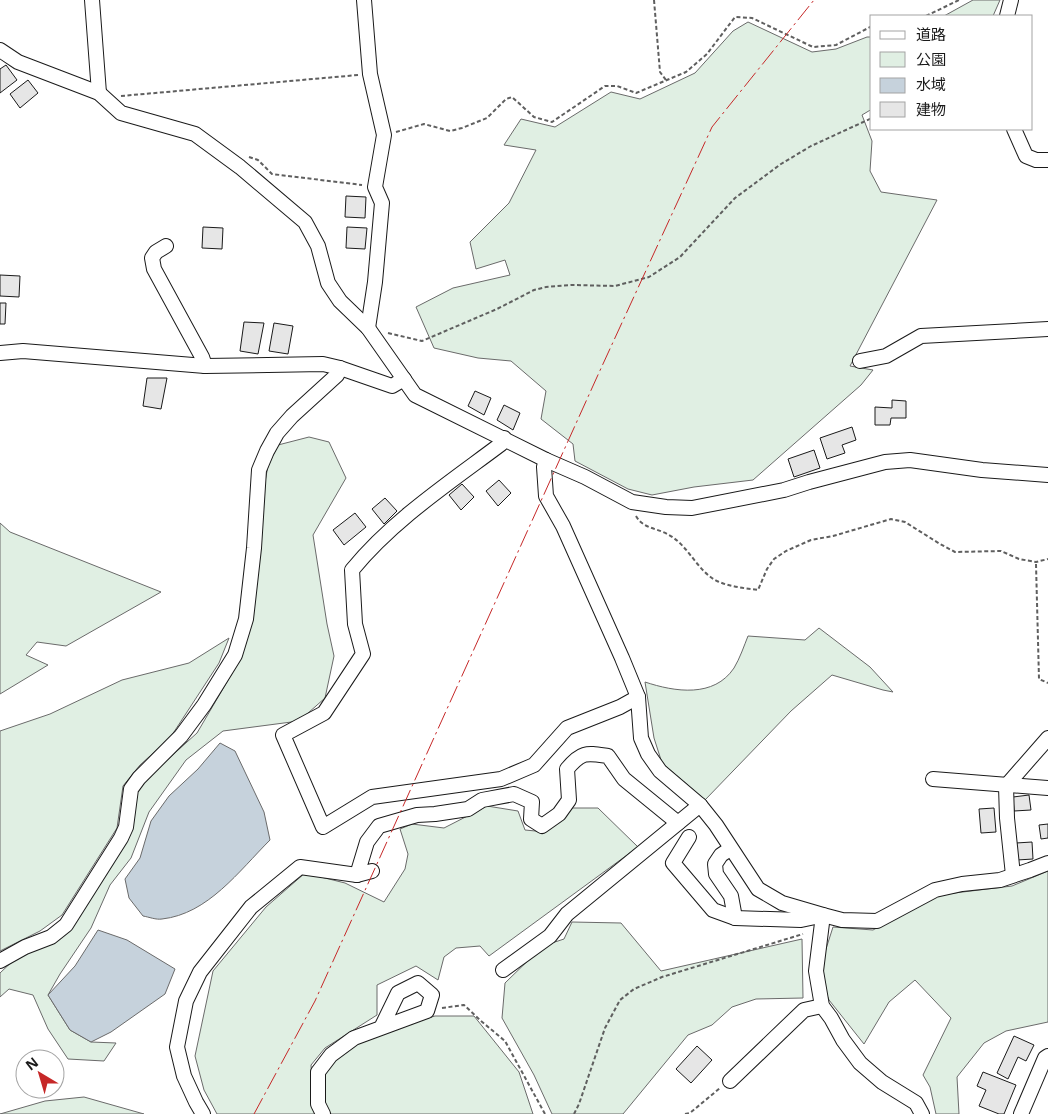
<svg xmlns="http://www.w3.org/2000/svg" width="1048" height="1114" font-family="'Noto Sans','Noto Sans JP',sans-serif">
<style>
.green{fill:#e0efe3;stroke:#6a6a6a}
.water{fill:#c6d2dc;stroke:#6a6a6a}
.building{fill:#e6e6e6;stroke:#1a1a1a}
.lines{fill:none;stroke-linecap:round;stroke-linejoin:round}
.minor-casing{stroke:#1a1a1a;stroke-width:16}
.path{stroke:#5f5f5f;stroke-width:2;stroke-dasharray:4 2.5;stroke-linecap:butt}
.minor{stroke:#fff;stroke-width:14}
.power{stroke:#c62828;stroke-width:1;stroke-dasharray:18 4 2.5 4;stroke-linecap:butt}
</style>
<rect width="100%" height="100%" fill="#fff"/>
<!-- green -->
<g class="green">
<path d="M973,0H1000L993,16H944Z"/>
<path d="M748,22L812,52L836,49L867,37H872V109L862,115L872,141L870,171L881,192L937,200L850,366L873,370L861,385L753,480L694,487L652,495L628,489L575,461L573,444L541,419L546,391L511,361L478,358L434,348L416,307L453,288L510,275L505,260L476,269L470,242L509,203L536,150L504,145L521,119L555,127L611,92L640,99L695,73L733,31Z"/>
<path d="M309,437L329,442L346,478L313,535L327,624L334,656L325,698L299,721L223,731L186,760L149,812L131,858L110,885L91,928L60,974L48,995L70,1030L91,1042L116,1043L104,1061L68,1059L48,1029L33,995L9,989L0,997V973L18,956L69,931L138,790L147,778L197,733L241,658L251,621L263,492L268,466L278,445Z"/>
<path d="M0,523L10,532L161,592L66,646L37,642L26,655L48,665L0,694Z"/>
<path d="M819,628L870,667L893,692L883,690L832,675L791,711L705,800L662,763L654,738L645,682C675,692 714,698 734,668C740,658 744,646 748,636L805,640Z"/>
<path d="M229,638L219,663L170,738L140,765L123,786L117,828L62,915L40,931L0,951V731L50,714L122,680L189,663Z"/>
<path d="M487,806L518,811L525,830L546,832L570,808H598L638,847L489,956L480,946L456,948L444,957L438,980L416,966L377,985V1015L325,1048L311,1065L313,1101L318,1114H217L204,1090L195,1056L213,971L266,907L305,873L345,883L384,902L405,869L408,854L400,829L412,824L444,828Z"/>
<path d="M1048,871V1022L1006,1031L984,1043L957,1077L959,1114H936L930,1087L923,1075L951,1018L915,980L889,1002L864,1044L829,1000L818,974L833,927L873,930L938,895L1012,886Z"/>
<path d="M572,922L621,923L661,971L802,939L803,998L756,999L732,1007L712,1025L688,1035L623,1114H552L534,1075L502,1018L505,983L543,946L564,939Z"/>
<path d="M435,1016H474L519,1072L533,1114H331L320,1096L323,1073L343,1052L370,1035Z"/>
<path d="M84,1097L144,1114H0L45,1101Z"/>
</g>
<!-- water -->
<g class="water">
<path d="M220,743L235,751L264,812L270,840C239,871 208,914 162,919C156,920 149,917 143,916L129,898L125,879L140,858L151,821L169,796L198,769Z"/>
<path d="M98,930L127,940L175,969L165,994L111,1032L91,1042L70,1030L48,995L75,966Z"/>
</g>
<!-- building -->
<g class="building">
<path d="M6,65L17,80L0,93V69Z"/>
<path d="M28,80L38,93L20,108L10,94Z"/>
<path d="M346,196L366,197L365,218L345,217Z"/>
<path d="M203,227L223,228L222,249L202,248Z"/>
<path d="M347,227L367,228L365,249L346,248Z"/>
<path d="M0,275L20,276L19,297L0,296Z"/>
<path d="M0,303H6L5,324H0Z"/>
<path d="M244,322L264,323L258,354L240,351Z"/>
<path d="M274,323L293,326L288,354L269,351Z"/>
<path d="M147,378H167L161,409L143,406Z"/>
<path d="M475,391L491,398L484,415L468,406Z"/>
<path d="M892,400L906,401V418H891L890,425H875V407L892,408Z"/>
<path d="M504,405L520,413L513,430L497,420Z"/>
<path d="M852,427L856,440L842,445L845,453L827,459L820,438Z"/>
<path d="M814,450L820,468L794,477L788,459Z"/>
<path d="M499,480L511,493L498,506L486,491Z"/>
<path d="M462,484L474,497L461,510L449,495Z"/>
<path d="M385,498L397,511L384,524L372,509Z"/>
<path d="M355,513L366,527L344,545L333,530Z"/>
<path d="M1029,795L1031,810L1014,811L1013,797Z"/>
<path d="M994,808L996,832L981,833L979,809Z"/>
<path d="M1048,824V838L1041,839L1039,825Z"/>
<path d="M1032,842L1033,859L1017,860L1016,843Z"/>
<path d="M1014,1036L1034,1045L1026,1061L1018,1057L1008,1079L997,1073Z"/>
<path d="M697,1046L712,1060L691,1083L676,1069Z"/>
<path d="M983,1072L1016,1085L1004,1114H999L979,1106L986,1090L977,1086Z"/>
</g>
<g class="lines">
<defs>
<g id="minor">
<path d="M92,0L99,93"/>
<path d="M364,0L370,74L384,135L375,187L382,203L375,282L368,328"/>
<path d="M1007,16L1011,0"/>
<path d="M0,50L18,62L99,93L121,113L195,134L240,167L305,222L318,246L328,283L340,301L368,328L415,395L546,460L585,477L632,502L666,507L692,508L784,490L809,482L885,462L910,460L982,470L1048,475"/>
<path d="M1014,129L1026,156L1036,160H1048"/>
<path d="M166,246L156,252L152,258L154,269L202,357L205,366"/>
<path d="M0,353L23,351L205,366L323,364L340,368L392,386L404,379"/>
<path d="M860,361L886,356L921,336L1048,329"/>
<path d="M504,438L501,444C449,483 393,520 352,570L355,624L363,654L324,713L283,735L323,827L372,797L501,779L534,765L567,728L620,707L638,697"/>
<path d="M546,460L544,467L546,496L563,526L622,658L638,697L641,738L648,754L660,771L700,805L716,825L758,889L782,903L823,915L842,920L877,921L935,890L962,884L1000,880L1030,870L1048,863"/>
<path d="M933,779L1048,788"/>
<path d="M689,837L673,863L713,910L735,918L801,920L820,916"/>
<path d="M730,849L721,855L715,864L716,874L731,896L735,918"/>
<path d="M372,871L357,875L367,842L379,826L417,815L435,814L468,809L482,800L514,794L532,802L531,819L542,826L559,814L569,800L567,769C582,751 587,753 608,756L624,779L678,823"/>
<path d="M1013,875L1007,818L1006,786L1048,738"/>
<path d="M823,915L816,971L822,1006L831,1018L843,1040L860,1063L882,1082L916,1103L922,1114"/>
<path d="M0,961L25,947L51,937L66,925L121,838L126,827L131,789L139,778L181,736L204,705L235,655L246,619L254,548L259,470L267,451L277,433L292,416L337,375L340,368"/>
<path d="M503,970L550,936L567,914L700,805"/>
<path d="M730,1081L804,1010L822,1006"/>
<path d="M203,1114L196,1102L184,1076L177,1047L186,1001L200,972L251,907L300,867L357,875"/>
<path d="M323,1114L318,1104V1072L331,1055L354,1038L427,1011L432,995L418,983L398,993L381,1028"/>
<path d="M1021,1114L1045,1058L1048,1056"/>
</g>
</defs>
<!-- minor casing -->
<use href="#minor" class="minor-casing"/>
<!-- path -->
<g class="path">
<path d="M654,0L660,72L666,80"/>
<path d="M926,16L959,0"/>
<path d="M121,96L358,75"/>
<path d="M396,132L424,124L450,131L462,128L487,118L506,99L512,97L534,117L552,122L605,86H617L636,93L686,72L707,54L735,17L752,18L813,47L836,45L872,26"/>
<path d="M249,157L258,160L272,174L362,185"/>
<path d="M388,333L422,341L497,309L534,290L546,287L572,285L615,286L649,277L680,257L735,198L781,164L811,146L872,118"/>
<path d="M636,516C643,529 658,528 669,535C689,546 697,571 717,581C730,587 744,588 758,590L767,569L774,559L786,551L811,540L833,536L891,519L905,522L940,544L955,552L1001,551L1019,559L1036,562L1048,559"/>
<path d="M1036,564L1039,679L1048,683"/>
<path d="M442,1008L464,1005L481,1021L505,1041L545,1114"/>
<path d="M574,1114L579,1104L605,1028L620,1000L634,989L662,977L803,934"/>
<path d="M685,1114L690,1113L720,1088"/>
</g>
<!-- minor -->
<use href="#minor" class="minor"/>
<!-- power -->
<path class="power" d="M254,1114L315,1001L597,377L712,127L814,0"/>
</g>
<!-- legend -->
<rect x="870" y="15" width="162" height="115" fill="#ffffff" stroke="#a3a3a3"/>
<rect x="880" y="31" width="25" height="8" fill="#ffffff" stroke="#a3a3a3"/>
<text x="916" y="40" font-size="15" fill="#1a1a1a">道路</text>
<rect x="880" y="52" width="25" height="15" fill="#e0efe3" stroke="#a3a3a3"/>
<text x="916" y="65" font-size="15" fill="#1a1a1a">公園</text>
<rect x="880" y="78" width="25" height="15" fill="#c6d2dc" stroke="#a3a3a3"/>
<text x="916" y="90" font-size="15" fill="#1a1a1a">水域</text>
<rect x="880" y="102" width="25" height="15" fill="#e6e6e6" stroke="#a3a3a3"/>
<text x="916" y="115" font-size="15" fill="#1a1a1a">建物</text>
<!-- north arrow -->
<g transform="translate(40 1074) rotate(322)"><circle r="24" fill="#ffffff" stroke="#a3a3a3"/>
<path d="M0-4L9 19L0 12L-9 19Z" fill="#c62828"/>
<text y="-8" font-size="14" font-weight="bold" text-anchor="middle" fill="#1a1a1a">N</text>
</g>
</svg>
